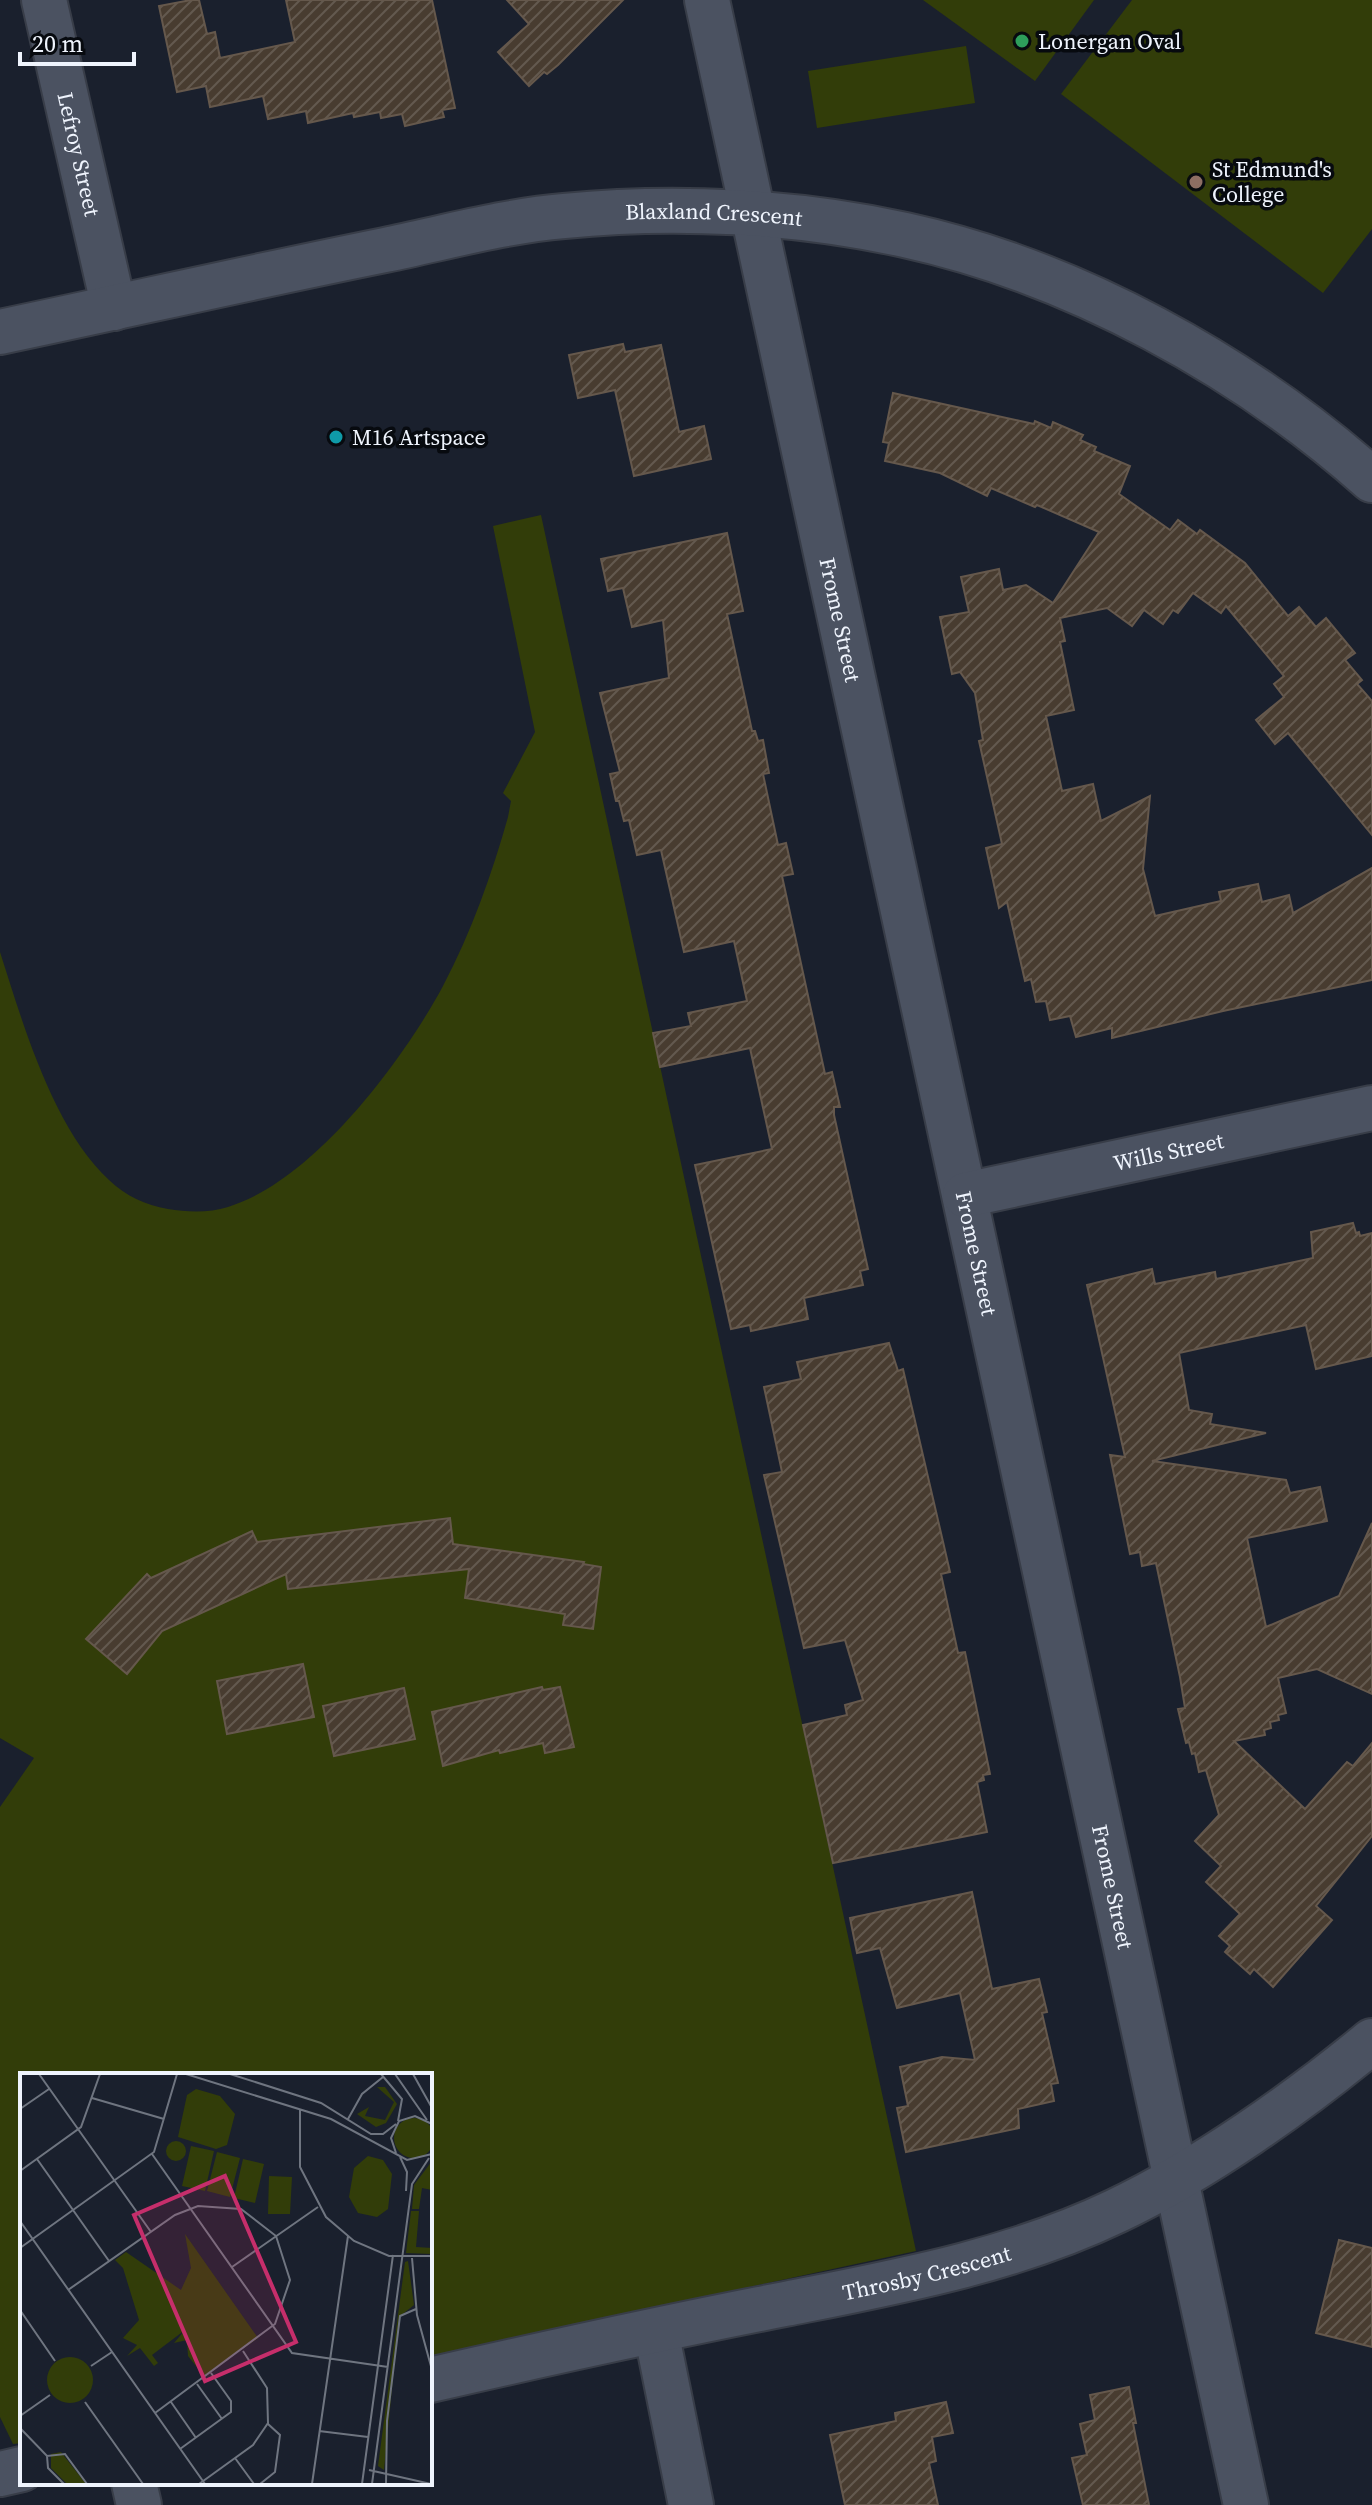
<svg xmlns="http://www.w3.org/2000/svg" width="1372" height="2505" font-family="'Source Serif 4',serif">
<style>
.park{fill:#323d09}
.building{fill:url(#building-hatch);stroke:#65584c;stroke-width:2}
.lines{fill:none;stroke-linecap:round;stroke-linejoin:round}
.minor-casing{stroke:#383d48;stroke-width:48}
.minor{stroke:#4b5261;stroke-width:44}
.leisure-dot{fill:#2e9e5b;stroke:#070a0f;stroke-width:3}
.education-dot{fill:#8d6e63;stroke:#070a0f;stroke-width:3}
.culture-dot{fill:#0f9aa8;stroke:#070a0f;stroke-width:3}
.labels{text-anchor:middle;stroke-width:7;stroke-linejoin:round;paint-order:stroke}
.poi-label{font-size:22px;fill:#eff4fd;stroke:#070a0f;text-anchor:start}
.street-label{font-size:22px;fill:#eff4fd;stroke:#070a0f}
.inset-road{fill:none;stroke:#6f7580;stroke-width:2}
.view{fill:#c62e6b;fill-opacity:0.15;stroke:#c62e6b;stroke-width:4}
.inset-edge{fill:none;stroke:#eff4fd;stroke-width:4}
</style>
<defs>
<pattern id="building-hatch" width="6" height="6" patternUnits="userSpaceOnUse" patternTransform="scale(2)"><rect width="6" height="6" fill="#483c30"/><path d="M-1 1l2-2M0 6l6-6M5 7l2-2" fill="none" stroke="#63594f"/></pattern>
</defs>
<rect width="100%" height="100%" fill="#1a202d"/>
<!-- park -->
<g class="park">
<path d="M923,0H1094L1035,81Z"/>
<path d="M1132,0H1372V229L1323,293L1061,94Z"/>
<path d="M966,46L975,103L817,128L808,71Z"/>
<path d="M541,515L916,2251L430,2356V2075H22V2443L13,2444L0,2417V1807L34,1758L0,1738V952C23,1024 53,1128 109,1180C126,1196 145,1205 168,1209C187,1212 209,1213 228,1207C313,1181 402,1062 443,986C471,933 492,874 508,817L511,801L503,793L535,732L493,526Z"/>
</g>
<!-- building -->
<g class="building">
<path d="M191,0H199L207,34L215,32L220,58L295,42L286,0H432L455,108L442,110L444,117L405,126L402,114L381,118L380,112L354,117L353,113L308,123L306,111L268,119L263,96L210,107L206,86L177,92L159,6Z"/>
<path d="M507,0H623L558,65L547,74L544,72L529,86L498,52L529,24Z"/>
<path d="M623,344L625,352L661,345L679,432L704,426L711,459L634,476L615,390L578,398L569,355Z"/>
<path d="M893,393L1034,424L1035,421L1051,428L1053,422L1083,435L1080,440L1096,447L1094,451L1130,466L1119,494L1170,530L1178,520L1197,534L1200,530L1245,563L1288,616L1299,607L1316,627L1326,618L1355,653L1345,660L1362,680L1357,684L1372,701V835L1288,733L1275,744L1256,720L1284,697L1274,684L1284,676L1226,606L1221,613L1193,593L1178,613L1173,610L1163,624L1144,610L1132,626L1107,608L1060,618L1065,641L1060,642L1074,710L1046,716L1062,791L1093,784L1101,821L1150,796L1143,869L1155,916L1221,901L1219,892L1258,884L1262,902L1289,895L1293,913L1372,868V980L1223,1011L1112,1038V1028L1076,1037L1070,1016L1050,1020L1046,1001L1036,1002L1031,979L1025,981L1007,902L999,908L986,848L1002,844L979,741L983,740L975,693L960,672L952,674L940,617L969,612L961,577L999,569L1003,590L1026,585L1053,603L1099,532L1037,505L1035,507L991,488L987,496L940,473L885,461L889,443L883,442Z"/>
<path d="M727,533L743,611L727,614L752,731H755L758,741L763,740L769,773L763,774L778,845L786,843L793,874L782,876L825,1074L832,1072L840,1107H834V1115L868,1269L860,1271L863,1285L804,1298L808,1319L751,1331L750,1325L731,1329L695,1165L772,1149L750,1048L660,1067L653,1033L691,1026L688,1013L747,1001L734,941L684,952L661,850L637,855L629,820L624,821L619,801H616L610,774L620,772L600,693L669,678L663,620L632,627L623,588L608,591L601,559Z"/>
<path d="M1353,1223L1356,1233L1359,1232L1360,1236L1372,1233V1356L1316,1369L1306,1325L1179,1353L1189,1410L1212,1414L1210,1424L1266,1433L1152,1461L1286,1480L1290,1493L1320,1487L1327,1521L1247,1538L1266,1627L1339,1596L1372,1523V1694L1317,1669L1278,1678L1286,1713L1278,1715L1279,1720L1270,1722L1271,1728L1264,1730L1265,1735L1234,1741L1305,1809L1347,1762L1353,1766L1372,1743V1836L1316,1906L1332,1920L1273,1987L1254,1969L1250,1974L1225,1952L1230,1946L1219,1936L1240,1914L1206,1882L1221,1866L1195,1841L1219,1815L1206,1770L1199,1772L1195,1753L1192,1754L1189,1742L1186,1743L1178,1709L1185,1708L1180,1677L1156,1563L1142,1566L1140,1552L1130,1554L1110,1455L1125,1457L1087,1285L1152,1269L1155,1284L1215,1272L1216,1279L1313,1258L1311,1232Z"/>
<path d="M889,1343L898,1371L903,1369L950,1572L941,1574L958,1653L965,1652L990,1774L983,1775L984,1780L977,1782L987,1832L833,1863L803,1725L847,1715L845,1705L863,1700L845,1640L804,1648L764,1475L782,1472L764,1387L801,1379L797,1362Z"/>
<path d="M450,1518L453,1544L584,1562L583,1564L601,1567L593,1629L563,1625L565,1614L465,1598L469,1569L288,1589L286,1574L162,1631L127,1674L86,1639L147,1574L151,1578L252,1531L257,1542Z"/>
<path d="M303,1664L314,1717L227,1734L217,1681Z"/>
<path d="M542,1687L543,1690L560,1687L574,1747L545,1753L543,1743L500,1753L499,1750L443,1766L432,1712Z"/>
<path d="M404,1688L415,1739L334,1756L323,1706Z"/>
<path d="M972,1892L992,1989L1039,1979L1047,2012L1042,2013L1058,2083L1051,2084L1054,2101L1018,2109L1019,2128L906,2152L897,2108L908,2106L900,2067L942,2057L975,2060L960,1993L897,2008L880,1948L857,1953L850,1918Z"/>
<path d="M1339,2240L1372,2248V2347L1316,2333Z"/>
<path d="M1129,2387L1136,2423H1133L1149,2505H1083L1072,2458L1087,2455L1080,2424L1095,2420L1090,2395Z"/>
<path d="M946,2402L953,2433L932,2437L936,2461L929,2463L938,2505H845L830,2435L896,2421L895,2413Z"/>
</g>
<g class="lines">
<defs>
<g id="minor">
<path id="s1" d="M44,0L114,308"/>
<path id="s2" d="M707,0L1246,2505"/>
<path id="s3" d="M0,332C128,305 256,276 385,250C444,238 504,221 564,216C675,205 796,211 905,235C1074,272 1244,366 1372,480"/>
<path id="s4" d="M965,1195L1372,1108"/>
<path d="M656,2331L691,2505"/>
<path id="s5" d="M430,2380C548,2353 666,2327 785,2304C896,2282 1012,2261 1116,2211C1204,2169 1297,2103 1372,2041"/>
<path d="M0,2474L22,2469"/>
<path d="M134,2483L139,2505"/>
</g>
</defs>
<!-- minor casing -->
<use href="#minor" class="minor-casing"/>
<!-- minor -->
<use href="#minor" class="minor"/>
</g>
<!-- markers -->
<circle class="leisure-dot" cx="1022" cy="41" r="8"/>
<circle class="education-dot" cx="1196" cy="182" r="8"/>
<circle class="culture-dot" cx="336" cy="437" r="8"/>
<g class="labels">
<!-- poi labels -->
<g class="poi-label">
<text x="1038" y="49">Lonergan Oval</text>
<text x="1212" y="177">St Edmund's<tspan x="1212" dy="25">College</tspan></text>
<text x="352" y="445">M16 Artspace</text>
</g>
<!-- street labels -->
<g class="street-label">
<text dy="8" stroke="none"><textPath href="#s1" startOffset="158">Lefroy Street</textPath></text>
<text dy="8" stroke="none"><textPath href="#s3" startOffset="726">Blaxland Crescent</textPath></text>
<text dy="8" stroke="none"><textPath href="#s2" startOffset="634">Frome Street</textPath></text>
<text dy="8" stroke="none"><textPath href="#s4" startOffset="208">Wills Street</textPath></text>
<text dy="8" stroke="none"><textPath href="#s2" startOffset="1282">Frome Street</textPath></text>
<text dy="8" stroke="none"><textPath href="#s2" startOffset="1930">Frome Street</textPath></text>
<text dy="8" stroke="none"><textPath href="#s5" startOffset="508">Throsby Crescent</textPath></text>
</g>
</g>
<!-- overview -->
<g transform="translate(20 2073)">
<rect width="412" height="412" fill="#1a202d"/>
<path d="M374 65a20 20 0 1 1 40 0a20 20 0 1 1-40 0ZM412,88V117L402,115L399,136H392L394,112ZM391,138H399L396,174L412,175V181L386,180ZM388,188L394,232L379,244L364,397L358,393L385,189Z" fill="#323d09"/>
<path d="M176,16L200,23L215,41L207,72L196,76L158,64L167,22ZM146 78a10 10 0 1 1 20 0a10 10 0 1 1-20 0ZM171,73L194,78L185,118L162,113ZM197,79L220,85L210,124L187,118ZM348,83L363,87L372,101L368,136L357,144L338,140L329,124L334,95ZM223,86L244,91L235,130L214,125ZM249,103L272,104L270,141H248ZM165,161L238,265L184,303L168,283L167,267L154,270L165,257L132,282L138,290L134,293L120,275L107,283L117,272L103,265L119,247L103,195L95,187L106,179L161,217L171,195ZM27 307a23 23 0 1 1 46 0a23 23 0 1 1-46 0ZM41,379L66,411H47L31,395V381Z" fill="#323d09"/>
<path d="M357,14H365L377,31L366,50L356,54L337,41L349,34L345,43L365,47L374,29Z" fill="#323d09"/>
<path class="inset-road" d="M19,1L131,159M166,1L311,46L387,87L412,81M210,1L301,30L351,61H363L376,51M361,1L382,26L378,48M375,1L407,47M393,1L412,35M72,25L144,46M0,36L29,16M280,37V94L306,144L334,168L369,183H412M328,46L342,21L363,4M376,80L371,65L379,48L395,43L412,51M132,81L272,280L368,294M380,84L387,99L386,118M17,86L89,188M0,98L61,54L80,1M0,148L185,411M0,175L134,79L157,1M392,185L397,242L412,297M212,194L298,134M48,217L155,142L178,133L221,136L256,163L270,207L255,251L135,340M0,237L35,288M71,293L92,279M177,311L202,346M65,329L123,411M151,329L176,365M0,343L30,322M0,355L27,383L45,381L67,411M299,358L348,364M160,376L211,339V328L191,300M27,383L28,395L44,411M215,385L234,411M349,397L411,411M179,411L233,372L248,350L247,315L223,278M240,411L255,399L260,362L248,351M292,411L328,163M342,411L373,182M352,411L392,111L409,85M366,411L367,348L380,243L396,236"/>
<path class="view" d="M205,103L276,269L185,308L114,142Z"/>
<rect width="412" height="412" class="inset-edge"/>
</g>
<!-- scale -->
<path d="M20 52v12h114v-12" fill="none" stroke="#eff4fd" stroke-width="4"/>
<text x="32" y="52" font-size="24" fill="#eff4fd" stroke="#070a0f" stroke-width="6" paint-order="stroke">20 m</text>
</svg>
